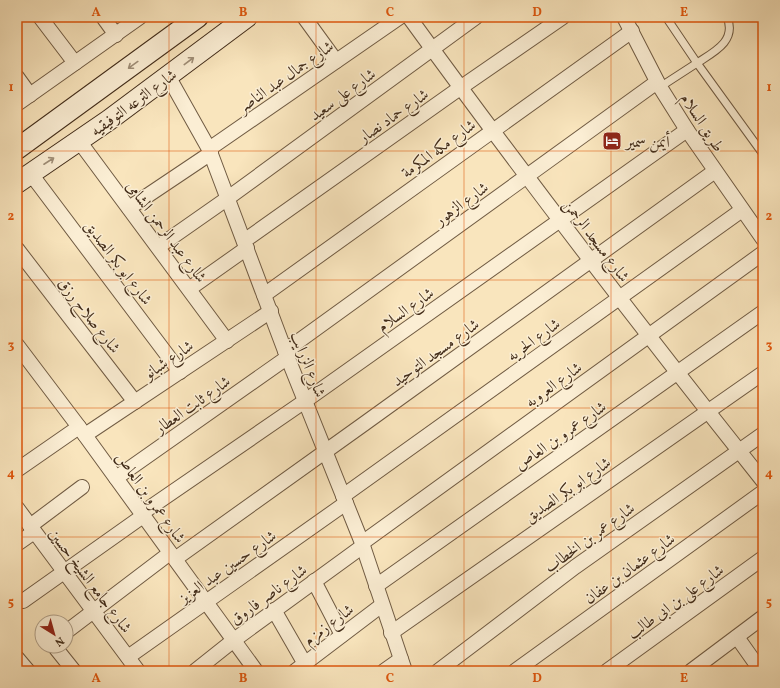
<svg xmlns="http://www.w3.org/2000/svg" width="780" height="688" font-family="Vollkorn,Amiri,serif">
<style>
.lines{fill:none;stroke-linecap:round;stroke-linejoin:round}
.lane-casing{stroke:#705b43;stroke-width:9}
.street-casing{stroke:#705b43;stroke-width:16}
.secondary-casing{stroke:#432d1a;stroke-width:22}
.lane{stroke:#fbeed4;stroke-width:7}
.street{stroke:#fbeed4;stroke-width:14}
.secondary{stroke:#fbeed4;stroke-width:20}
.oneway{stroke:#9f8e77}
.grid{fill:none;stroke:#e0570d;stroke-width:1;stroke-opacity:0.55}
.labels{text-anchor:middle;stroke-width:3;stroke-linejoin:round;paint-order:stroke}
.street-label{font-size:16px;fill:#432d1a;stroke:#fbeed4}
.poi-label{font-size:16px;fill:#432d1a;stroke:#fbeed4;text-anchor:start}
.neatline{fill:none;stroke:#e0570d;stroke-width:1.5}
.grid-label{font-size:13px;text-anchor:middle;font-weight:bold;fill:#e0570d}
</style>
<rect width="100%" height="100%" fill="#f9e5bd"/>
<filter id="stains"><feTurbulence type="fractalNoise" baseFrequency=".005" numOctaves="4"/><feColorMatrix values="0 0 0 0 .2 0 0 0 0 .09 0 0 0 0 .02 0 0 0 .5 -.17"/></filter>
<radialGradient id="worn" r=".72"><stop offset=".6" stop-color="#630" stop-opacity="0"/><stop offset="1" stop-color="#630" stop-opacity=".3"/></radialGradient>
<g class="lines">
<defs>
<g id="lane">
<path d="M727,17C737,41 714,52 697,63L763,154"/>
<path d="M660,87L697,63L666,17"/>
</g>
<g id="street">
<path d="M40,17L75,63"/>
<path d="M103,17L116,35"/>
<path d="M304,17L336,61"/>
<path d="M409,17C523,174 642,329 763,481"/>
<path d="M624,17L660,87L687,130L763,239"/>
<path d="M168,76L209,149L285,351L362,543L405,671"/>
<path d="M17,77L30,95"/>
<path d="M17,104L140,17"/>
<path d="M79,141L227,341"/>
<path d="M209,149L400,17"/>
<path d="M31,174L180,372"/>
<path d="M129,208L211,153"/>
<path d="M244,241L460,88L563,17"/>
<path d="M158,247L228,198L476,17"/>
<path d="M17,249L135,402"/>
<path d="M189,289L247,248"/>
<path d="M264,295L632,31"/>
<path d="M17,345L79,427L256,671"/>
<path d="M285,351L657,82"/>
<path d="M85,435L271,311"/>
<path d="M17,470L79,427"/>
<path d="M116,478L288,357"/>
<path d="M343,496L742,210"/>
<path d="M17,508L138,671"/>
<path d="M142,513L305,401L687,130"/>
<path d="M30,526L82,487"/>
<path d="M362,543L763,253"/>
<path d="M17,544L34,532"/>
<path d="M175,559C356,431 534,300 715,171"/>
<path d="M314,581L342,635"/>
<path d="M376,586L763,312"/>
<path d="M23,601L143,516"/>
<path d="M274,610L305,664"/>
<path d="M66,632L170,553"/>
<path d="M391,633L763,373"/>
<path d="M737,637L761,671"/>
<path d="M54,646L74,671"/>
<path d="M128,657L346,503"/>
<path d="M17,658L28,671"/>
<path d="M195,671L234,640L363,546"/>
<path d="M295,671L382,605"/>
<path d="M384,671L401,659"/>
<path d="M438,671L575,567L763,434"/>
<path d="M515,671L763,492"/>
<path d="M607,671L763,558"/>
<path d="M691,671L763,617"/>
</g>
<g id="secondary">
<path d="M17,149L198,17"/>
<path d="M17,183L109,120L247,17"/>
</g>
</defs>
<!-- lane casing -->
<use href="#lane" class="lane-casing"/>
<!-- street casing -->
<use href="#street" class="street-casing"/>
<!-- secondary casing -->
<use href="#secondary" class="secondary-casing"/>
<!-- lane -->
<use href="#lane" class="lane"/>
<!-- street -->
<use href="#street" class="street"/>
<!-- secondary -->
<use href="#secondary" class="secondary"/>
</g>
<!-- one-way arrows -->
<defs><path id="oneway-shaft" d="M-6 0H5M1.5-3L5.5 0L1.5 3" fill="none" stroke-width="1.6" stroke-linecap="round" stroke-linejoin="round"/></defs>
<g class="oneway">
<use href="#oneway-shaft" transform="translate(189 61) rotate(-37)"/>
<use href="#oneway-shaft" transform="translate(133 65) rotate(144)"/>
<use href="#oneway-shaft" transform="translate(49 161) rotate(-33)"/>
</g>
<!-- grid -->
<path class="grid" d="M169,17V671M316,17V671M464,17V671M611,17V671M17,151H763M17,280H763M17,408H763M17,537H763"/>
<!-- icons -->
<defs>
<symbol id="hotel-square" viewBox="-11 -11 22 22"><rect x="-9" y="-9" width="18" height="18" rx="4" fill="#8f2418" stroke="#fbeed4"/><path d="M-6-4.5h1.5V1H6V5H4.5V3h-9V5H-6ZM-4 0a1.8 1.8 0 1 1 3.6 0ZM.5 0V-2.5h3Q6-2.5 6 0Z" fill="#fff"/></symbol>
</defs>
<g fill-rule="evenodd">
<use href="#hotel-square" x="601" y="130" width="22" height="22"/>
</g>
<g class="labels">
<!-- street labels -->
<g class="street-label">
<text transform="translate(285 76) rotate(-35)" y="6">شارع جمال عبد الناصر</text>
<text transform="translate(342 94) rotate(-36)" y="6">شارع على سعيد</text>
<text transform="translate(133 102) rotate(-36)" y="6">شارع الترعه التوفيقيه</text>
<text transform="translate(393 115) rotate(-35)" y="6">شارع حماد نصار</text>
<text transform="translate(703 122) rotate(57)" y="6">طريق السلام</text>
<text transform="translate(438 148) rotate(-36)" y="6">شارع مكه المكرمة</text>
<text transform="translate(461 203) rotate(-36)" y="6">شارع الزهور</text>
<text transform="translate(167 231) rotate(53)" y="6">شارع عبد الرحمن الشامى</text>
<text transform="translate(597 240) rotate(53)" y="6">شارع مسجد الرحمن</text>
<text transform="translate(119 262) rotate(53)" y="6">شارع ابو بكر الصديق</text>
<text transform="translate(405 309) rotate(-35)" y="6">شارع السلام</text>
<text transform="translate(90 315) rotate(52)" y="6">شارع صلاح رزق</text>
<text transform="translate(533 339) rotate(-36)" y="6">شارع الحريه</text>
<text transform="translate(435 352) rotate(-36)" y="6">شارع مسجد التوحيد</text>
<text transform="translate(168 359) rotate(-34)" y="6">شارع شبانو</text>
<text transform="translate(309 364) rotate(68)" y="6">شارع الزرايب</text>
<text transform="translate(553 384) rotate(-36)" y="6">شارع العروبه</text>
<text transform="translate(192 404) rotate(-35)" y="6">شارع ثابت العطار</text>
<text transform="translate(560 435) rotate(-35)" y="6">شارع عمرو بن العاص</text>
<text transform="translate(567 489) rotate(-35)" y="6">شارع ابو بكر الصديق</text>
<text transform="translate(151 497) rotate(54)" y="6">شارع عمرو بن العاص</text>
<text transform="translate(589 537) rotate(-36)" y="6">شارع عمر بن الخطاب</text>
<text transform="translate(227 566) rotate(-35)" y="6">شارع حسين عبد العزيز</text>
<text transform="translate(629 568) rotate(-36)" y="6">شارع عثمان بن عفان</text>
<text transform="translate(91 580) rotate(53)" y="6">شارع جامع الشيخ حسين</text>
<text transform="translate(268 594) rotate(-36)" y="6">شارع ناصر فاروق</text>
<text transform="translate(675 601) rotate(-36)" y="6">شارع على بن ابى طالب</text>
<text transform="translate(328 624) rotate(-37)" y="6">شارع زمزم</text>
</g>
<!-- poi labels -->
<g class="poi-label">
<text x="626" y="147">أيمن سمير</text>
</g>
</g>
<!-- margin -->
<rect width="780" height="688" fill="none" stroke="#f9e5bd" stroke-width="44"/>
<!-- north arrow -->
<g transform="translate(54 634) rotate(143)"><circle r="19" fill="#fbeed4" stroke="#b1a18a"/>
<path d="M0-3L7 15L0 10L-7 15Z" fill="#8f2418"/>
<text y="-6" font-size="11" font-weight="bold" text-anchor="middle" fill="#432d1a">N</text>
</g>
<rect x="22" y="22" width="736" height="644" class="neatline"/>
<g class="grid-label">
<text x="96" y="16">A</text>
<text x="243" y="16">B</text>
<text x="390" y="16">C</text>
<text x="537" y="16">D</text>
<text x="684" y="16">E</text>
<text x="11" y="91">1</text>
<text x="769" y="91">1</text>
<text x="11" y="220">2</text>
<text x="769" y="220">2</text>
<text x="11" y="349">3</text>
<text x="769" y="349">3</text>
<text x="11" y="477">4</text>
<text x="769" y="477">4</text>
<text x="11" y="606">5</text>
<text x="769" y="606">5</text>
<text x="96" y="682">A</text>
<text x="243" y="682">B</text>
<text x="390" y="682">C</text>
<text x="537" y="682">D</text>
<text x="684" y="682">E</text>
</g>
<rect width="100%" height="100%" filter="url(#stains)"/>
<rect width="100%" height="100%" fill="url(#worn)"/>
</svg>
